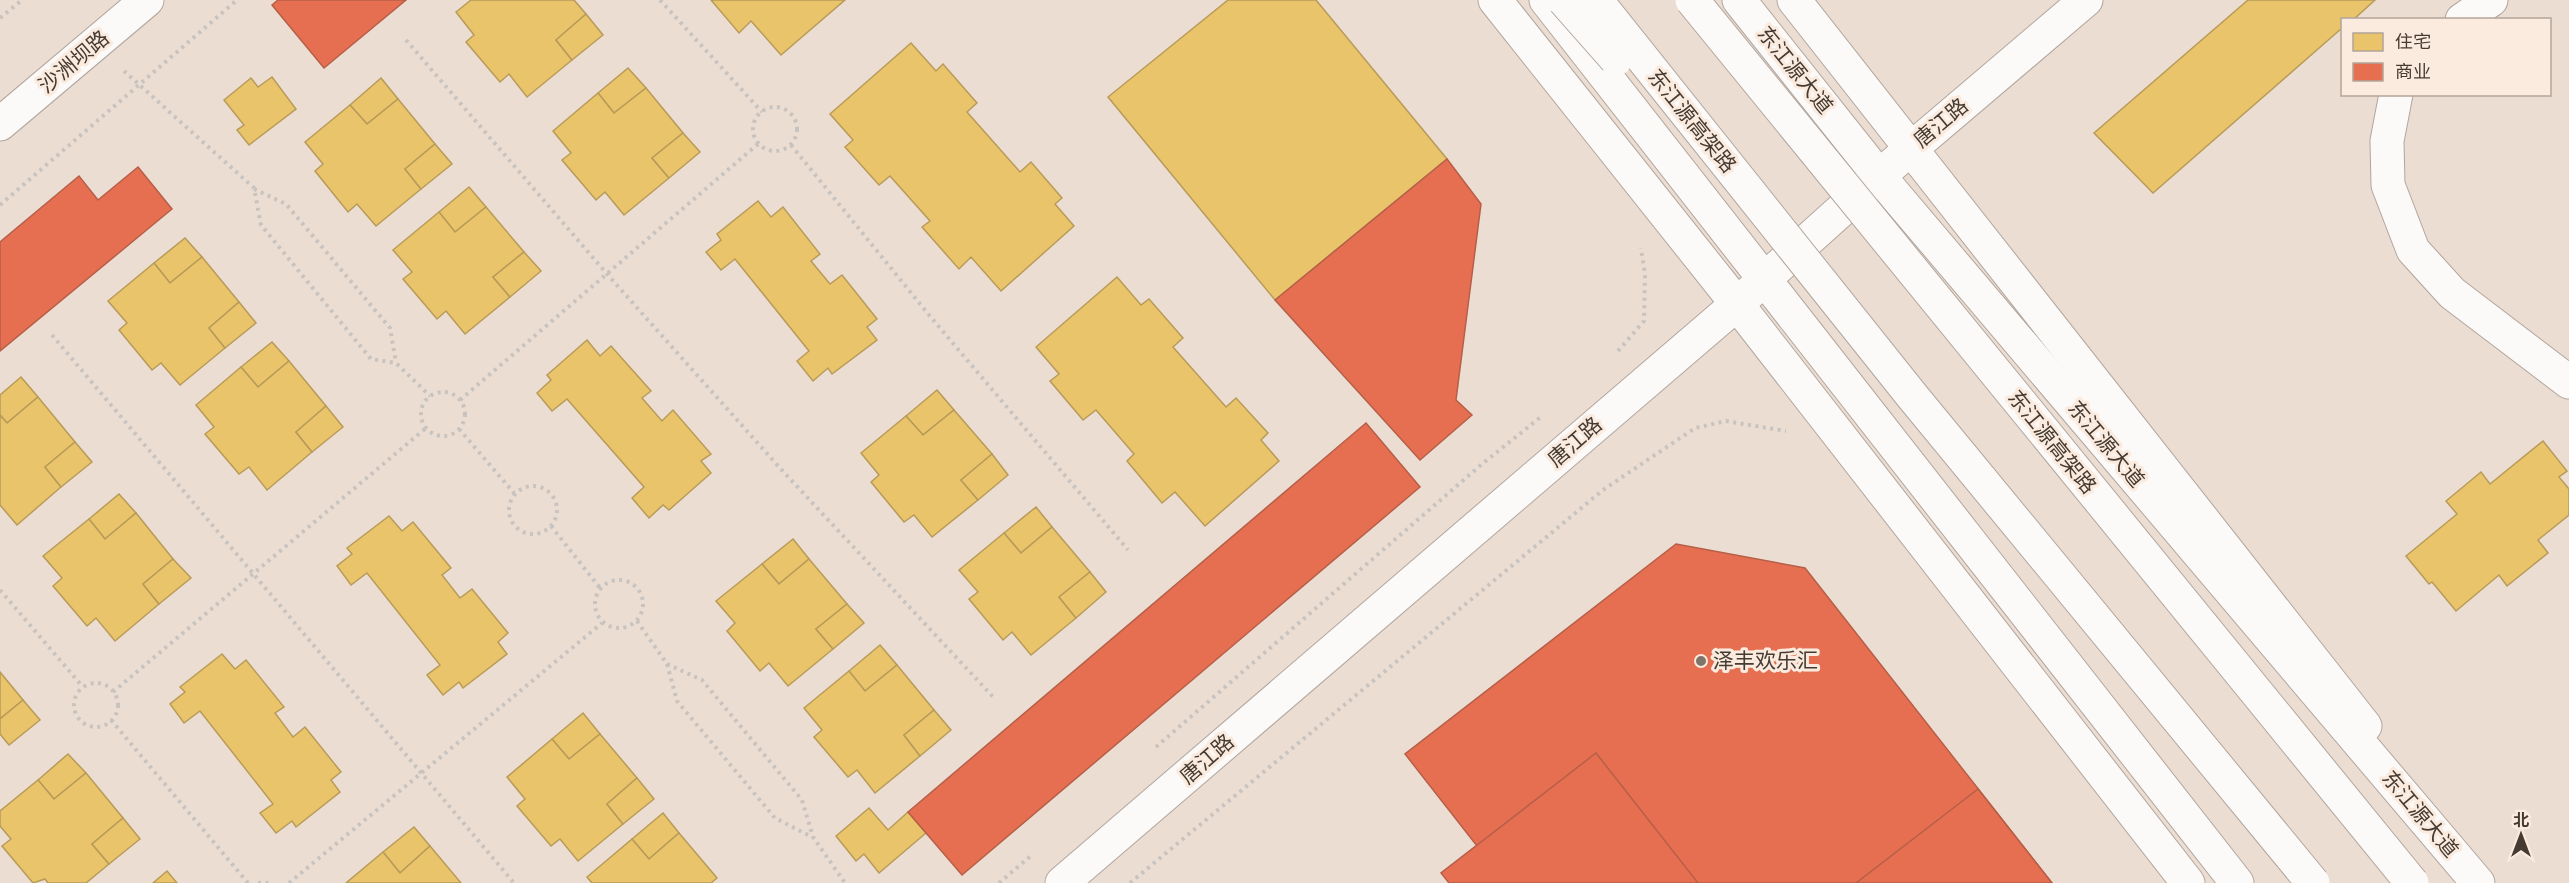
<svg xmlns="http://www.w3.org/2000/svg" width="2569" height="883" font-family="'PT Serif','Noto Sans SC',serif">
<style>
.homes{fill:#e9c46a;stroke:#b89b59;stroke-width:1.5}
.shops{fill:#e76f51;stroke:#b65f48;stroke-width:1.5}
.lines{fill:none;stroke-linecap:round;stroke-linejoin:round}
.minor-casing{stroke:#b1a69e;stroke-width:35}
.major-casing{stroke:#b1a69e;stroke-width:35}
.path{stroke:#c8c3bf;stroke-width:4;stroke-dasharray:3 4.5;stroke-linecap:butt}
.minor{stroke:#fcfaf8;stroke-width:33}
.major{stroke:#fcfaf8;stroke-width:33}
.highway-bridge-casing{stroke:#b1a69e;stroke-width:35;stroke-linecap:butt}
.highway-bridge{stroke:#fcfaf8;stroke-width:33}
.poi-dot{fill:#7f746a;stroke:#fbebdf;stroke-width:2}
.labels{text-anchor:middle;stroke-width:6;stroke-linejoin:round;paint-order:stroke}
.street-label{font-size:21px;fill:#453b32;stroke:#fbebdf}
.poi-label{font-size:21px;fill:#453b32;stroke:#fbebdf;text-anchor:start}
</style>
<rect width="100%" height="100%" fill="#ecddd2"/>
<!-- homes -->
<g class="homes">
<path d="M471,0H574L586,14L556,40L572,60L527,97L509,74L500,82L466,42L474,35L456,12Z"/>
<path d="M711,0H845L781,55L751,21L739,33Z"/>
<path d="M1228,0H1316L1447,159L1275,300L1108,97Z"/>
<path d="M2248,0H2375L2353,20H2342V28L2153,193L2094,133Z"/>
<path d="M586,14L603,35L572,60L556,40Z"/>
<path d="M911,43L936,71L943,64L977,103L967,112L1020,172L1031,162L1062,198L1055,204L1074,226L1001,291L971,257L959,269L922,227L930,221L890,176L879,185L845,147L853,140L830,114Z"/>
<path d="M628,68L646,88L614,113L598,93Z"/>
<path d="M272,77L296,109L249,145L237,130L244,125L224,100L251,78L258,87Z"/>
<path d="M381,78L398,99L367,124L350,105Z"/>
<path d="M646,88L683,133L652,158L669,178L624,215L605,192L596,200L562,160L571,153L553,131L598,93L614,113Z"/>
<path d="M398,99L435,144L405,169L421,189L376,226L357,204L348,212L315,171L323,164L305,142L350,105L367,124Z"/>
<path d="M683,133L700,152L669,178L652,158Z"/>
<path d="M435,144L452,164L421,189L405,169Z"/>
<path d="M469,187L486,207L455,232L439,212Z"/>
<path d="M758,201L771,217L783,207L820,254L811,261L830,284L842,275L877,319L867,327L877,340L832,374L828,368L813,381L797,361L809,351L735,259L721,270L706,252L721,240L717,234Z"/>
<path d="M486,207L524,252L493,277L510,297L465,334L446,311L437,319L403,279L412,272L393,250L439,212L455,232Z"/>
<path d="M185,238L202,257L170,283L154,263Z"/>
<path d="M524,252L541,271L510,297L493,277Z"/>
<path d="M202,257L239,302L209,328L225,348L180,385L161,363L152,370L119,330L127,323L108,301L154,263L170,283Z"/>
<path d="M1117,277L1141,305L1149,299L1183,338L1173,347L1226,407L1236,398L1268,433L1261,440L1279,461L1205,526L1175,492L1162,503L1127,461L1134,454L1096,410L1083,420L1050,381L1059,374L1036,347Z"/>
<path d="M239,302L256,323L225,348L209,328Z"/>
<path d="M587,340L600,356L611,346L651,391L642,398L662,421L673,410L711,454L701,461L711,473L669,510L663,505L649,518L632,498L644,487L567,399L552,411L537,393L551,380L547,375Z"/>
<path d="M272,342L289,361L258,387L241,367Z"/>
<path d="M289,361L326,406L296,432L312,452L267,490L249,467L239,474L205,434L214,427L196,405L241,367L258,387Z"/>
<path d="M21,377L38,397L7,423L0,415V395Z"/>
<path d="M937,390L954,410L923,435L906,416Z"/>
<path d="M38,397L75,442L45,467L61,487L17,525L0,505V415L7,423Z"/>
<path d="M326,406L343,427L312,452L296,432Z"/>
<path d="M954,410L992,454L961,480L978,500L932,537L914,515L904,522L871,482L879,475L861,453L906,416L923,435Z"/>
<path d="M2543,441L2567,471L2559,477L2569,489V515L2538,540L2548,553L2507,586L2499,575L2456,611L2432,582L2429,584L2406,556L2457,514L2446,501L2481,472L2490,484Z"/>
<path d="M75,442L92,462L61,487L45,467Z"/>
<path d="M992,454L1008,475L978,500L961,480Z"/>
<path d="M119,494L136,513L105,539L89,519Z"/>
<path d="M1036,507L1052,527L1021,553L1004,533Z"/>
<path d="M136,513L173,559L143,584L159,604L115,641L96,618L87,626L53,586L62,578L43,556L89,519L105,539Z"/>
<path d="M389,516L402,531L413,522L451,568L442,575L460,598L472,589L508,633L498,642L507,654L463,688L459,682L443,695L427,675L440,665L367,573L351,585L337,566L352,554L347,548Z"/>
<path d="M1052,527L1090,572L1059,597L1076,618L1031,655L1012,632L1003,640L969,599L978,592L959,570L1004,533L1021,553Z"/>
<path d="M793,539L809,559L779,584L762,564Z"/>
<path d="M173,559L191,578L159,604L143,584Z"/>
<path d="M809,559L847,604L816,629L833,649L788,686L769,663L760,671L727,631L735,623L716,601L762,564L779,584Z"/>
<path d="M1090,572L1106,592L1076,618L1059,597Z"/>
<path d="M847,604L864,623L833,649L816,629Z"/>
<path d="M880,645L897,665L865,691L849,671Z"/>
<path d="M222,654L235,669L246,660L284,707L275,713L293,737L305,727L341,772L331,780L340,792L296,827L292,821L276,833L260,813L273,804L200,711L184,723L170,704L185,692L180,687Z"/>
<path d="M897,665L934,710L904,735L920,756L875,793L857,770L848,777L814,737L822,730L804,708L849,671L865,691Z"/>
<path d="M0,672L23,700L0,719Z"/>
<path d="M23,700L40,720L9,745L0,734V719Z"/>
<path d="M934,710L951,730L920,756L904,735Z"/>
<path d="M583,713L600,734L569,759L552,739Z"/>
<path d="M600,734L637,778L607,804L623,824L578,861L560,839L551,846L517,806L525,799L507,777L552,739L569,759Z"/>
<path d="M68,754L86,773L54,799L38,780Z"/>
<path d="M86,773L123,818L92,844L109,864L86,883H48L45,879L33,883L2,846L11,839L0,826V811L38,780L54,799Z"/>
<path d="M637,778L654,799L623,824L607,804Z"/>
<path d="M869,808L888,830L908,812L926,833L879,873L864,854L856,861L836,836Z"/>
<path d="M663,813L679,833L649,859L632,839Z"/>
<path d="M123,818L140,839L109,864L92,844Z"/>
<path d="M414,827L430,846L400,873L383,852Z"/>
<path d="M679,833L717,878L711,883H592L587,877L632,839L649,859Z"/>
<path d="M430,846L461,883H346L383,852L400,873Z"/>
<path d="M167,871L177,883H153Z"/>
</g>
<!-- shops -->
<g class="shops">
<path d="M278,0H406L324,68L272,5Z"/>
<path d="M1447,159L1481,204L1456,400L1472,415L1420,460L1275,300Z"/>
<path d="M138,167L172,209L0,351V242L79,176L98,200Z"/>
<path d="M1366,423L1420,487L962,875L908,812Z"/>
<path d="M1676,544L1805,568L2052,883H1506L1405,754Z"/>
<path d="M1596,753L1698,883H1449L1441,873Z"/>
<path d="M1978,789L2052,883H1856Z"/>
</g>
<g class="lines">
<defs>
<g id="minor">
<path d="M1495,0L1737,304L2188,883"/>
<path d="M1794,0L2365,726"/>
<path d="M2462,20L2491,0"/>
<path d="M2396,94L2387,141L2388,185L2413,250L2452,293L2569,382"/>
<path d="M0,124L147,0"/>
<path d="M1062,883L1737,304L1879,176L2086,0"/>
</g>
<g id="major">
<path d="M1546,0L2237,883"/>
<path d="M1739,0L1879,176L2478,883"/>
</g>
</defs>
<!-- minor casing -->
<use href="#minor" class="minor-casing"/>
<!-- major casing -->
<use href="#major" class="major-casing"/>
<!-- path -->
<g class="path">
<path d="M660,0L762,112"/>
<path d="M0,18L22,0"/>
<path d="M406,40L607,274L779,467L995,699"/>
<path d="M124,71L254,188L261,225L371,359L396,363L430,396"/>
<circle cx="775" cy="129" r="22"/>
<path d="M791,145L929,315L1128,550"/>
<path d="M254,189L286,204L390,328L396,363"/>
<path d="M0,205L237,0"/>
<path d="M52,335L514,883"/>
<path d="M1618,351L1644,321L1645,274L1641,248"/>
<circle cx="443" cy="414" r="22"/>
<path d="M460,400L758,144"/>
<path d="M459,429L514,493"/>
<circle cx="533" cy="510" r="24"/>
<path d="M551,526L600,588"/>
<circle cx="619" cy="604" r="24"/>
<path d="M0,590L83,687"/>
<path d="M637,621L667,664L677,701L775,818L812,837"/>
<path d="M667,664L702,680L802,800L813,837L845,883"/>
<circle cx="96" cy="705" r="22"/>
<path d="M113,692L426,428"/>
<path d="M111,720L248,883"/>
<path d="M1156,747L1482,464L1542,416"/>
<path d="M258,883H269"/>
<path d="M289,883L602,623"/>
<path d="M999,883L1033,854"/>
<path d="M1130,883L1603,490L1695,428L1726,421L1786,431"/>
</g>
<!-- minor -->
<use href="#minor" class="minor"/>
<!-- major -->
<use href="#major" class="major"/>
<defs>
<g id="highway-bridge">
<path d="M1564,0L1616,59"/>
<path d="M1596,0L1913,397L2313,883"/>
<path d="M1692,0L2412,883"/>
</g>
</defs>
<!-- highway-bridge casing -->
<use href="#highway-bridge" class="highway-bridge-casing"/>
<!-- highway-bridge -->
<use href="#highway-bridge" class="highway-bridge"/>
</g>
<!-- markers -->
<circle class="poi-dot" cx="1701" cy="661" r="6"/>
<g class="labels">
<!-- street labels -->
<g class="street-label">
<text transform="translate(74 62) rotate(-40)" y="7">沙洲坝路</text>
<text transform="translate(1795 70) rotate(51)" y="7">东江源大道</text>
<text transform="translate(1692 121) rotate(51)" y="7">东江源高架路</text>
<text transform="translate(1941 123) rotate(-40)" y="7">唐江路</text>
<text transform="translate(1575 442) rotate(-41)" y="7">唐江路</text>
<text transform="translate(2052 442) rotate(51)" y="7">东江源高架路</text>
<text transform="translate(2106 444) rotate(50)" y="7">东江源大道</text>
<text transform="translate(1207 759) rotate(-41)" y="7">唐江路</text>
<text transform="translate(2420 814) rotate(50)" y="7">东江源大道</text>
</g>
<!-- poi labels -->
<g class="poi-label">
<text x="1713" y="668">泽丰欢乐汇</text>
</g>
</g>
<!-- legend -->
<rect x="2341" y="18" width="210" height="78" fill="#fbebdf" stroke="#b2a59a" stroke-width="1.5"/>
<rect x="2353" y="33" width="30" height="18" fill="#e9c46a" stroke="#b2a59a" stroke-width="1.5"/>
<text x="2395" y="48" font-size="18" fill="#453b32">住宅</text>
<rect x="2353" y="63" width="30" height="18" fill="#e76f51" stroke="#b2a59a" stroke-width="1.5"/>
<text x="2395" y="78" font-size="18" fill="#453b32">商业</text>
<!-- north arrow -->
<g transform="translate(2521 835)" stroke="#fbebdf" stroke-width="4.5" paint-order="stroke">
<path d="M0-4.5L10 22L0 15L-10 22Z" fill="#453b32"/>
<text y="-9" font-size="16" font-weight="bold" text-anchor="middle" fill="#453b32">北</text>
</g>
</svg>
